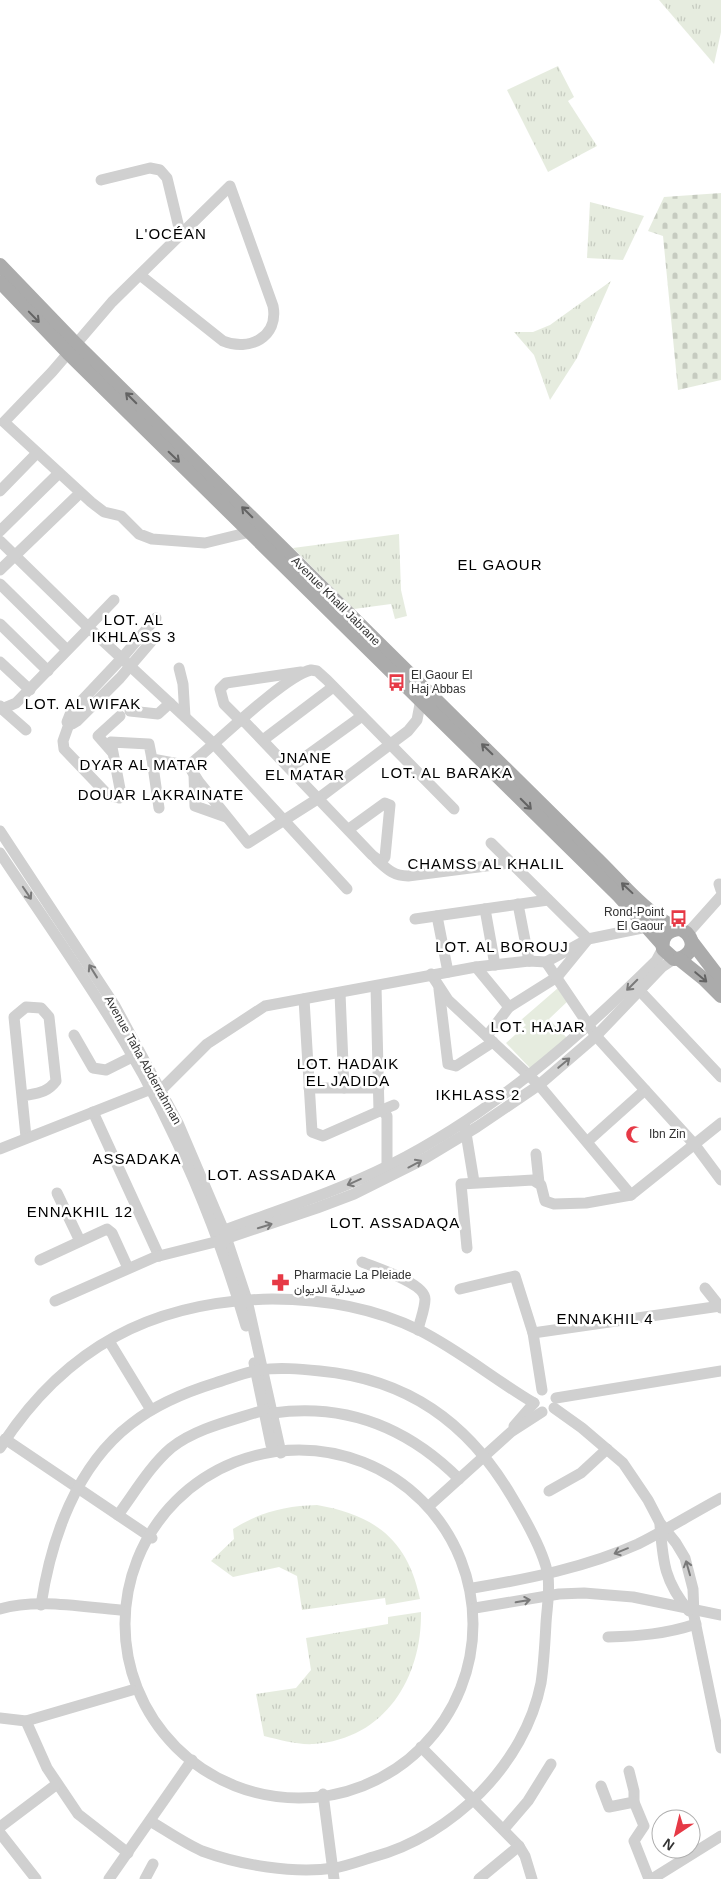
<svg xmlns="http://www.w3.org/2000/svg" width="721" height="1879" font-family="Helvetica,Vazirmatn,sans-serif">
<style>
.grass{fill:url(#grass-tufts)}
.cemetery{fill:url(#cemetery-stones)}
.garden{fill:#e6ecdf}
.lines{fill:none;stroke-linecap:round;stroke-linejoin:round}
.minor{stroke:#d0d0d0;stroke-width:11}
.major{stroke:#ababab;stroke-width:14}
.oneway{stroke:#636363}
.oneway2{stroke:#7a7a7a}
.labels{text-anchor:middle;stroke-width:5;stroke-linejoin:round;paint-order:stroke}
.street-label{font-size:12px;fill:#333;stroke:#fff}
.poi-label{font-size:12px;fill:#333;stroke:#fff;text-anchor:start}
.quarter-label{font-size:15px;letter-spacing:1px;fill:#000;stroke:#fff}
</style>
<defs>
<pattern id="grass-tufts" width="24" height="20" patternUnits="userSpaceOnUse" patternTransform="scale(1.25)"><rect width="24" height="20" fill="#e6ecdf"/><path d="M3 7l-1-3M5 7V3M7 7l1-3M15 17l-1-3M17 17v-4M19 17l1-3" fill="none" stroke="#c6cbc0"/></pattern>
<pattern id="cemetery-stones" width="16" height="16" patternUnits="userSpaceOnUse" patternTransform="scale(1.25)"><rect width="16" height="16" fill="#e6ecdf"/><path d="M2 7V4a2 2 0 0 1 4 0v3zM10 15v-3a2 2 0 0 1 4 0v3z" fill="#c6cbc0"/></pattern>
</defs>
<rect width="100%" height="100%" fill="#fff"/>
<!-- grass -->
<g class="grass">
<path d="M659,0H721V32L714,64Z"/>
<path d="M558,66L574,97L568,101L597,146L548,172L507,90Z"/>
<path d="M590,202L644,216L623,260L587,258Z"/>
<path d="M611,281L577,358L550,400L534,355L514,332H533L550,325Z"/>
<path d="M399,534L401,590L407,616L395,619L391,604L354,609L293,548Z"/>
<path d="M317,1505C375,1515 408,1540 420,1599L386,1605L385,1598L302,1610L297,1576L279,1567L233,1577L211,1561L234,1539L233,1529C260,1512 285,1506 317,1505Z"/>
<path d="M421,1612C422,1678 385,1739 314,1744C297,1745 281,1740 264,1736L256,1694L296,1688L311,1670L306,1638L388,1624V1617Z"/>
</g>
<!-- cemetery -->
<path class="cemetery" d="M721,193V380L678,390L663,236L648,231L664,197Z"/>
<!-- garden -->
<path class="garden" d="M558,988L569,1000L549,1019L567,1038L530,1068L506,1043L526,1025L521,1020Z"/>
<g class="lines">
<!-- minor -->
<g class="minor">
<path d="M101,180L150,168L160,170L167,178L181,236"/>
<path d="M140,275L223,341C249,352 279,337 273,306L230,186L112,302L52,372L4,422L91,502L104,512L121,516L139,534L152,539L205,543L250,532"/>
<path d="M0,491L37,453"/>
<path d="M0,531L59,473"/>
<path d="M0,541L89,628L214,744L347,889"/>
<path d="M0,570L80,493"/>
<path d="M0,584L67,650"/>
<path d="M156,618L122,658L71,712L67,722L72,724L77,721L120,678L156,636"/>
<path d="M0,624L48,671"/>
<path d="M88,627L114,600"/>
<path d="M0,662L30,690"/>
<path d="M179,668L183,684L185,717"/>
<path d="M421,699L417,720L408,731L319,798L248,843L199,782L190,768L193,762C216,743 286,675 311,670L317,671L327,680L454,809"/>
<path d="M0,706L2,709L16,703L89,628"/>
<path d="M2,709L26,730"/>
<path d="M130,711L158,714L170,703"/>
<path d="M242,719L372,855L381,862L385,857L390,805L385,803L349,829"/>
<path d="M241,721L224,704L220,689L226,683L301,672"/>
<path d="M69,724L63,741L64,749L108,795L119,798L121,794L111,742L149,744L152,759L190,766"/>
<path d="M263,740L333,687"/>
<path d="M112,752L98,736L120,716"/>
<path d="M152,759L159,808"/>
<path d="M290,768L362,716"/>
<path d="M194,774L195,806L226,817"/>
<path d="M0,831L115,1006L178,1123L224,1231L247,1300L281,1453"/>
<path d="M491,843L588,939L557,977L509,1007"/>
<path d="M0,853C42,916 86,978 125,1043C176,1129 218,1230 246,1326"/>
<path d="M376,859C387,869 393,876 408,876L510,863"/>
<path d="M719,884L721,890"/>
<path d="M518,904L529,961"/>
<path d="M485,909L495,965"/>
<path d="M437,916L448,972"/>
<path d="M415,919L548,900"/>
<path d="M687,934L721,896"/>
<path d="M546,962L596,1036L695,1145L721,1180"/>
<path d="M476,967L509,1007L487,1036"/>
<path d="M431,974L448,1000L539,1085L631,1195"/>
<path d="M376,986L379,1111"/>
<path d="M439,989L448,1064L456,1066L493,1042"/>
<path d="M640,991L721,1077"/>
<path d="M340,993L344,1088"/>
<path d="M304,999L312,1132L323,1136L382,1110L387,1116V1167"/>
<path d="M74,1035L93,1068L106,1070L132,1057"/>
<path d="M309,1088H379"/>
<path d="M162,1089L207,1044L265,1006L476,967L529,961L546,962L588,939L647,927"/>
<path d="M23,1096C38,1093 47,1093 56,1081L49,1017L41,1008L26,1007L14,1017L26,1137"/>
<path d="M382,1110L394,1105"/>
<path d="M93,1112L159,1256"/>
<path d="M465,1127L474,1182"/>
<path d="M588,1141L645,1090"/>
<path d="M0,1149L149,1090"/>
<path d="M536,1154L539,1183"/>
<path d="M57,1193L80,1241"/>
<path d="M217,1233C275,1211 334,1193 390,1165C491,1114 576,1040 656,961L663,948"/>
<path d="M467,1248L461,1184L533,1180L541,1185L545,1201L554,1204L586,1203L631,1195L721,1123"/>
<path d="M40,1260L107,1229L112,1233L128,1268"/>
<path d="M362,1262C376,1268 425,1283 425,1299C425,1309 420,1320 418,1330"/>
<path d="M705,1288L721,1308"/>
<path d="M460,1289L515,1276L533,1333L542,1390"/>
<path d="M55,1301L155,1257L219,1241L317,1208L354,1194L424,1159L477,1127L539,1085L596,1036L662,967L674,959"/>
<path d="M533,1333L721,1306"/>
<path d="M109,1341L151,1410"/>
<path d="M254,1363L271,1445"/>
<path d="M556,1398L721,1371"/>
<path d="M554,1408L582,1428L623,1463L648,1500L660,1523L676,1543L685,1558L693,1589L694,1616L721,1748"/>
<path d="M273,1413C346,1403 407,1427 459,1479"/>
<path d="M514,1426L534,1403"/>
<path d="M5,1439L152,1538"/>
<path d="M0,1448C65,1347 153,1301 272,1299C321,1299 374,1308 419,1330C459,1350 495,1380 534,1403"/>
<circle cx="299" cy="1624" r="174"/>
<path d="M549,1491L581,1473L607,1449"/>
<path d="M429,1506L511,1432L542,1412"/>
<path d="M118,1515C135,1492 150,1466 171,1448C196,1428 234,1420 264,1410"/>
<path d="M660,1525C663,1562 664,1581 689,1611"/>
<path d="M473,1588C528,1579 587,1567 638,1544C666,1530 693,1513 721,1498"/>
<path d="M41,1605C51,1539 76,1466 131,1424C155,1405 186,1392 215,1383C229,1379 245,1372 260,1370C279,1367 300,1369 320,1371C407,1379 468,1422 512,1497C524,1517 545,1554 548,1576C550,1592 547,1607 546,1623C545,1642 544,1663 541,1683C525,1764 452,1836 373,1857C360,1861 347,1866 334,1868C294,1874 240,1865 202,1851C184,1843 167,1831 150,1821"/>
<path d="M475,1608L559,1594L584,1593L633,1597L721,1615"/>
<path d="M0,1609C37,1598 82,1607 120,1610"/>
<path d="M608,1637C639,1636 666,1634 696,1624"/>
<path d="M0,1718L26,1721L132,1690"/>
<path d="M26,1721L47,1768L78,1814L128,1853"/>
<path d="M421,1747L519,1846L525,1856L532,1879"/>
<path d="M601,1786L609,1807L634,1802V1791L629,1771"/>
<path d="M323,1794L334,1879"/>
<path d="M634,1802L644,1826L634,1841L649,1879"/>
<path d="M0,1827L57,1784"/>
<path d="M504,1829L528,1801L551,1764"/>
<path d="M0,1833L36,1879"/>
<path d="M109,1879L192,1760"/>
<path d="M145,1879L153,1864"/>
<path d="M479,1879L519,1846"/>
<path d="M652,1879L721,1836"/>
</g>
<!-- major -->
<g class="major">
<path d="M0,265L76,344L594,856C616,877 637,903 662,920C670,926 684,928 689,936C697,948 686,959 674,959L663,949C661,938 667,930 679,929"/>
<path d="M0,282L68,353L619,896L662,944"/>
<path d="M692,942L721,980"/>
<path d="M679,959L704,979L721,996"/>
</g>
</g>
<!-- one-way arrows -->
<defs><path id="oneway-shaft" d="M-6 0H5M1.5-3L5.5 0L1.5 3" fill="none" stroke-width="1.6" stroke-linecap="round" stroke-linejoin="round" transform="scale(1.25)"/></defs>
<g class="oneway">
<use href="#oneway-shaft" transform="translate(34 317) rotate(46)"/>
<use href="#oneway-shaft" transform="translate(131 398) rotate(-135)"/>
<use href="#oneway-shaft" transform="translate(174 457) rotate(44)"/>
<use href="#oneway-shaft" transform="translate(247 512) rotate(-135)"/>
<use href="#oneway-shaft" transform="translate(487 749) rotate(-136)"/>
<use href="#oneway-shaft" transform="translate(526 804) rotate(45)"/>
<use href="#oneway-shaft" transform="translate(627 888) rotate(-137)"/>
<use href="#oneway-shaft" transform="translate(701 977) rotate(40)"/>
</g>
<g class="oneway2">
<use href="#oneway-shaft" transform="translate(27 893) rotate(56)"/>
<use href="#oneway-shaft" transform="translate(93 971) rotate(-122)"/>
<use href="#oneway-shaft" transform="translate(632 985) rotate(135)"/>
<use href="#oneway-shaft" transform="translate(564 1063) rotate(-40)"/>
<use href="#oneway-shaft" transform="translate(415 1164) rotate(-28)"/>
<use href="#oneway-shaft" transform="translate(354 1182) rotate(156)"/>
<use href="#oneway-shaft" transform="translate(265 1226) rotate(-17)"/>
<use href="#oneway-shaft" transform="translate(621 1551) rotate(158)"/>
<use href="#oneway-shaft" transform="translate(688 1568) rotate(-106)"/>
<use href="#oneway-shaft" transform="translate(523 1601) rotate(-10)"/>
</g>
<!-- icons -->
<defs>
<symbol id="bus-bare" viewBox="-9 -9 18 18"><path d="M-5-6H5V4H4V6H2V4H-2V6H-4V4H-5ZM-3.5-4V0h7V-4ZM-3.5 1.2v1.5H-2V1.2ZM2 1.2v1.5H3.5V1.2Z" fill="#e63946" stroke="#fff" stroke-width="2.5" paint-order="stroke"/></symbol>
<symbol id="mosque-bare" viewBox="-9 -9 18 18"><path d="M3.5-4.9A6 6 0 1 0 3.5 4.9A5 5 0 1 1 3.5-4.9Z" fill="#e63946" stroke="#fff" stroke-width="2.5" paint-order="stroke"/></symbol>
<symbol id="pharmacy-bare" viewBox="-9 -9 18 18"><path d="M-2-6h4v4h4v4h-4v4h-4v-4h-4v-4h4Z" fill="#e63946" stroke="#fff" stroke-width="2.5" paint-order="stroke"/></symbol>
</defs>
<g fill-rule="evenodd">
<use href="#bus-bare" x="384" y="670" width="25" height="25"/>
<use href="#bus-bare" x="666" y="906" width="25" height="25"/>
<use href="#mosque-bare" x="622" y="1122" width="25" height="25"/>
<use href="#pharmacy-bare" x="268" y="1270" width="25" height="25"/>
</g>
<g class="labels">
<!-- street labels -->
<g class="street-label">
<text transform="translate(336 601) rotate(45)" y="4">Avenue Khalil Jabrane</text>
<text transform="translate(143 1060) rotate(61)" y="4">Avenue Taha Abderrahman</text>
</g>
<!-- poi labels -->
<g class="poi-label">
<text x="411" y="679">El Gaour El<tspan x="411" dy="14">Haj Abbas</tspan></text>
<text x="664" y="916" text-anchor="end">Rond-Point<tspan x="664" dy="14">El Gaour</tspan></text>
<text x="649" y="1138">Ibn Zin</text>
<text x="294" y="1279">Pharmacie La Pleiade<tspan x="294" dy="14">صيدلية الديوان</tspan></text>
</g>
<!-- quarter labels -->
<g class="quarter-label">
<text x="171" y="239">L'OCÉAN</text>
<text x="500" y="570">EL GAOUR</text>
<text x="134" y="625">LOT. AL<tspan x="134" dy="17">IKHLASS 3</tspan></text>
<text x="83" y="709">LOT. AL WIFAK</text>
<text x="305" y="763">JNANE<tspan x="305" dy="17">EL MATAR</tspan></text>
<text x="144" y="770">DYAR AL MATAR</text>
<text x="447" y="778">LOT. AL BARAKA</text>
<text x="161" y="800">DOUAR LAKRAINATE</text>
<text x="486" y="869">CHAMSS AL KHALIL</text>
<text x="502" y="952">LOT. AL BOROUJ</text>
<text x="538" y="1032">LOT. HAJAR</text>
<text x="348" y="1069">LOT. HADAIK<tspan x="348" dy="17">EL JADIDA</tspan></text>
<text x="478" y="1100">IKHLASS 2</text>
<text x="137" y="1164">ASSADAKA</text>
<text x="272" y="1180">LOT. ASSADAKA</text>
<text x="80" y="1217">ENNAKHIL 12</text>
<text x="395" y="1228">LOT. ASSADAQA</text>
<text x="605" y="1324">ENNAKHIL 4</text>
</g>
</g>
<!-- north arrow -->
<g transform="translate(676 1834) rotate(215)"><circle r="24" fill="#ffffff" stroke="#adadad"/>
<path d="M0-4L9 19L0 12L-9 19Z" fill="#e63946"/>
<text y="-8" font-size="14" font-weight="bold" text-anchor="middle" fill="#333333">N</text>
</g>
</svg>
